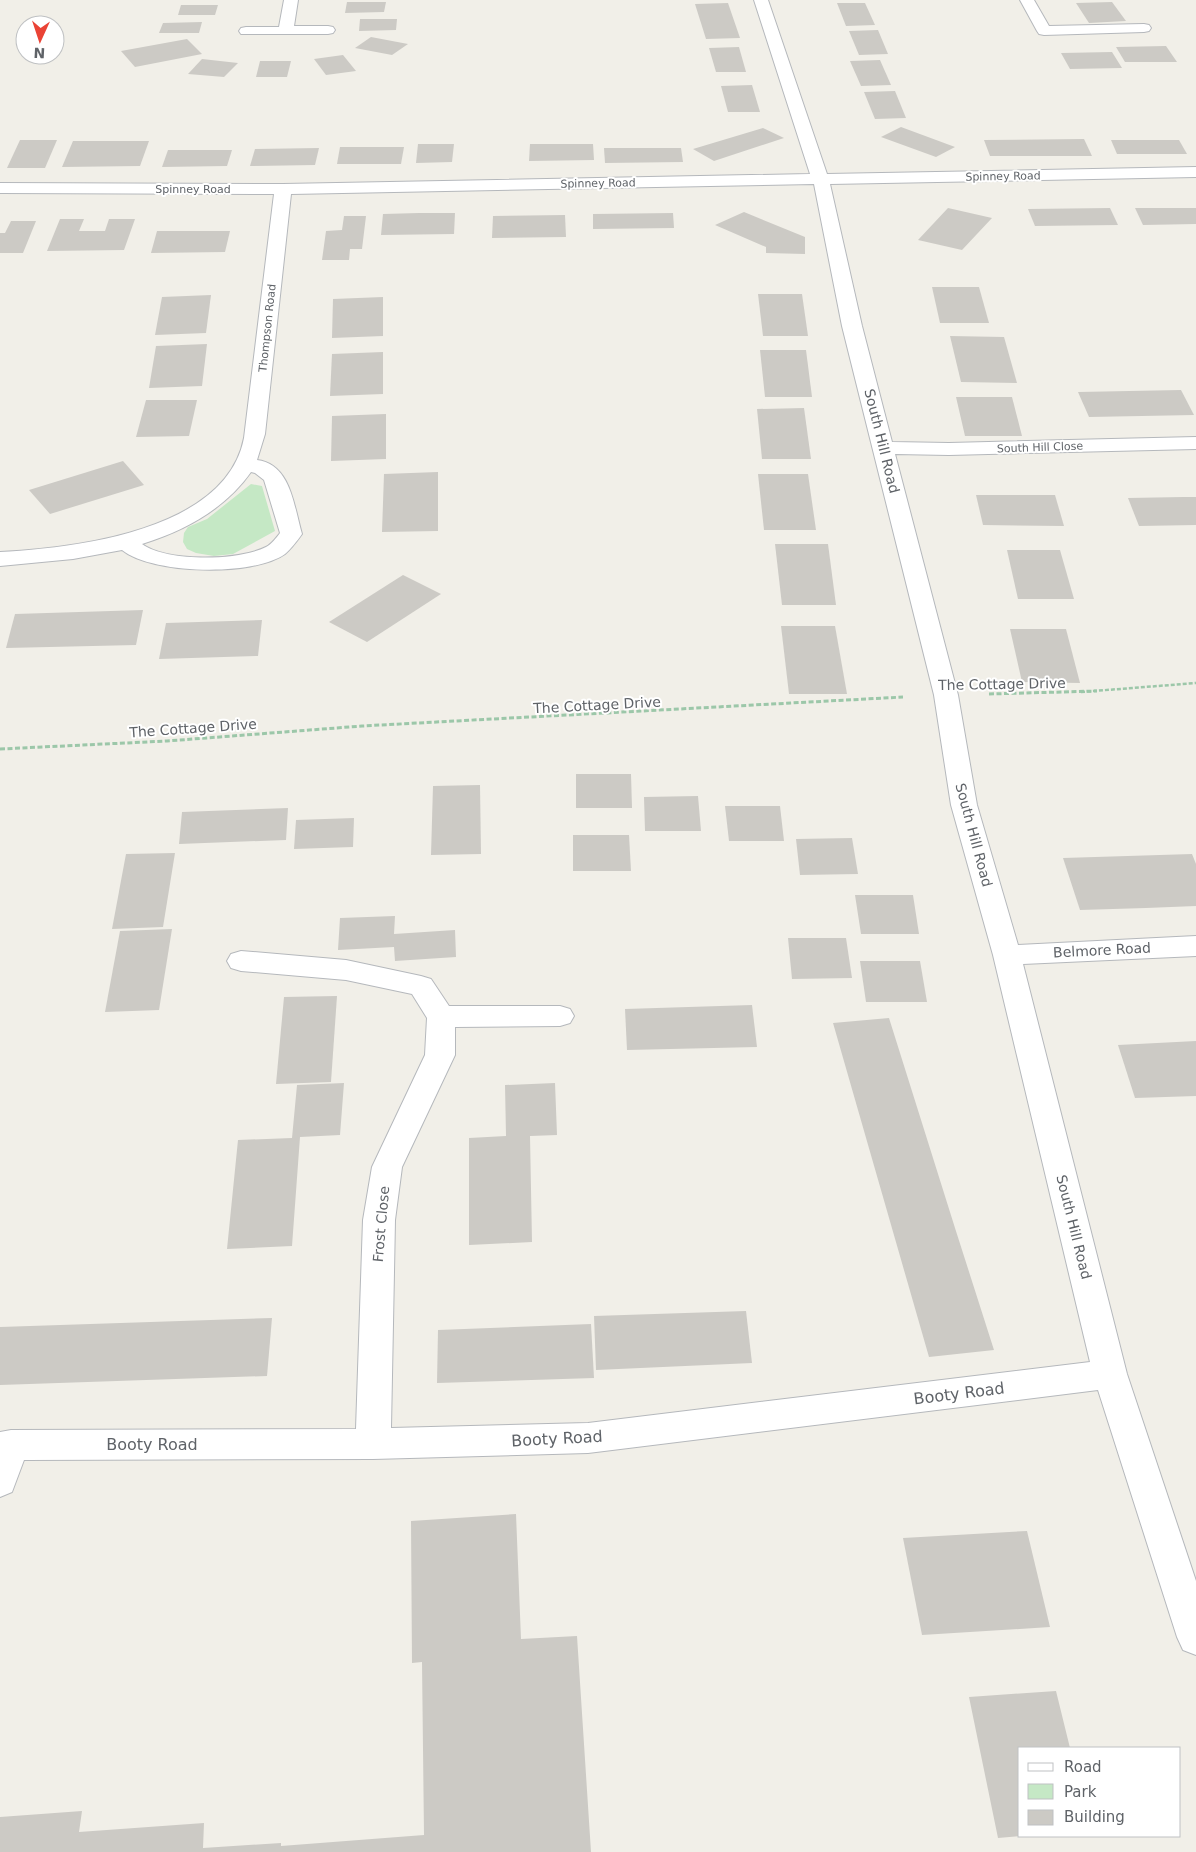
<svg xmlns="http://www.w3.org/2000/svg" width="1196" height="1852" font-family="'DejaVu Sans',sans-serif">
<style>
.green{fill:#c5e8c5}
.building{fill:#cccac5}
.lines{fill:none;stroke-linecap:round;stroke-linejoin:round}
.minor-casing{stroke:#b5b8bc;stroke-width:2}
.path-far1{stroke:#9cc7a9;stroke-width:2.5;stroke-dasharray:4 2;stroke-linecap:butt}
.path{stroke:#9cc7a9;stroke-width:3;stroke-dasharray:5 2.5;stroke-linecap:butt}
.minor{fill:#fff;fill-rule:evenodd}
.labels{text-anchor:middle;stroke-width:4;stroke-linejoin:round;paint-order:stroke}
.far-street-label{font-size:11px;fill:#5f6368;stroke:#fff}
.street-label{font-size:14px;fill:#5f6368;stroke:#fff}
.near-street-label{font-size:16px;fill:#5f6368;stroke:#fff}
</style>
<rect width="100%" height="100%" fill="#f1efe8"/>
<!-- green -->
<path class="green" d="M251,484L262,486L275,531L233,554L214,556L196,553L187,549L183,542L184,533L188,527L207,519Z"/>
<!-- building -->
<g class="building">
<path d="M347,2H386L384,12L345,13Z"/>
<path d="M1112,2L1126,21L1089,23L1076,3Z"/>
<path d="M728,3L740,38L706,39L695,4Z"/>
<path d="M837,3H865L875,25L846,26Z"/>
<path d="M181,5H218L215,15H178Z"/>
<path d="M360,19H397L396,30L359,31Z"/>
<path d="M202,22L199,33H159L163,23Z"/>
<path d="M878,30L888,54L859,55L849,31Z"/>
<path d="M371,37L408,44L392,55L355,48Z"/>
<path d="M187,39L202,54L135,67L121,51Z"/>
<path d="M1166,46L1177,62H1125L1116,47Z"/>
<path d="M739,47L746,72H716L709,48Z"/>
<path d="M1112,52L1122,68L1070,69L1061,53Z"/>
<path d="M343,55L356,71L326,75L314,59Z"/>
<path d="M202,59L238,63L224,77L188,74Z"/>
<path d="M880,60L891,85L861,86L850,61Z"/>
<path d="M260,61H291L287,77H256Z"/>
<path d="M752,85L760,112H728L721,86Z"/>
<path d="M895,91L906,118L875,119L864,92Z"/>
<path d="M901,127L955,147L936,157L881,137Z"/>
<path d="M763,128L784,138L714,161L693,149Z"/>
<path d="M1084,139L1092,156H990L984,140Z"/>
<path d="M20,140H57L45,168H7Z"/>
<path d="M1111,140H1179L1187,154H1117Z"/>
<path d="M73,141H149L140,166L62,167Z"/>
<path d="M418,144H454L452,162L416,163Z"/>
<path d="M530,144H593L594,160L529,161Z"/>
<path d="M340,147H404L401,164H337Z"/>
<path d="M319,148L315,165L250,166L255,149Z"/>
<path d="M604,148H681L683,162L605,163Z"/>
<path d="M168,150H232L227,166L162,167Z"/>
<path d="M948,208L992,218L962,250L918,240Z"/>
<path d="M1110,208L1118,225L1035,226L1028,209Z"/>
<path d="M1135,208H1196V224L1143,225Z"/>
<path d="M744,212L805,237V254L766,253V247L715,225Z"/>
<path d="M419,213H455L454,234L381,235L383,214Z"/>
<path d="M673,213L674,228L593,229V214Z"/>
<path d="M565,215L566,237L492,238L493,216Z"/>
<path d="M344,216H366L362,249H350L349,260H322L326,231L342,230Z"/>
<path d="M60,219H84L79,231H105L109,219H135L124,250L47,251Z"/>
<path d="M11,221H36L23,253H0V233H5Z"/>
<path d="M157,231H230L225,252L151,253Z"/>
<path d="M932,287H979L989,323H940Z"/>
<path d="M758,294H802L808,336H763Z"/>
<path d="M211,295L206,333L155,335L162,297Z"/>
<path d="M383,297V336L332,338L333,299Z"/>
<path d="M950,336L1004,337L1017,383L961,382Z"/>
<path d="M207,344L202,386L149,388L156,346Z"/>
<path d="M760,350H806L812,397H765Z"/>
<path d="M383,352V394L330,396L332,354Z"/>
<path d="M1181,390L1194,415L1089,417L1078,392Z"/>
<path d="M956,397H1012L1022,436H965Z"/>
<path d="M146,400H197L189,436L136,437Z"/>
<path d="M804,408L811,459H762L757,409Z"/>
<path d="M386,414V459L331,461L332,416Z"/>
<path d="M123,461L144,485L50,514L29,490Z"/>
<path d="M438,472V531L382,532L384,474Z"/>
<path d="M758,474H808L816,530H764Z"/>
<path d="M976,495H1055L1064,526L983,525Z"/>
<path d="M1183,497H1196V525L1139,526L1128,498Z"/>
<path d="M775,544H828L836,605H782Z"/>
<path d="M1007,550H1060L1074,599H1018Z"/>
<path d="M403,575L441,594L367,642L329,622Z"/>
<path d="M143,610L136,645L6,648L15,614Z"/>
<path d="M262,620L258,656L159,659L166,623Z"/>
<path d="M781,626H835L847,694H789Z"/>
<path d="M1010,629H1066L1080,683L1022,682Z"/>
<path d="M576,774H631L632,808H576Z"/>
<path d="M480,785L481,854L431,855L433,786Z"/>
<path d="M698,796L701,831H645L644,797Z"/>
<path d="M725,806H780L784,841H729Z"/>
<path d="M288,808L286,840L179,844L182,812Z"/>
<path d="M354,818L353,847L294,849L296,820Z"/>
<path d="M573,835H629L631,871H573Z"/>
<path d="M852,838L858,874L800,875L796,839Z"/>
<path d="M175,853L163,927L112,929L126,854Z"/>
<path d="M1192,854L1196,864V906L1146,908L1080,910L1063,858Z"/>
<path d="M855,895H913L919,934H861Z"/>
<path d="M395,916L394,934L455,930L456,957L395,961L394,947L338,950L340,918Z"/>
<path d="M172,929L159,1010L105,1012L120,931Z"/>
<path d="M788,938H846L852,978L792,979Z"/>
<path d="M860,961H920L927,1002H866Z"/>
<path d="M337,996L331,1082L276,1084L284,997Z"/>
<path d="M752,1005L757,1047L627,1050L625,1009Z"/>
<path d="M889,1018L955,1228L994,1350L929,1357L833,1023Z"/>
<path d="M1196,1041V1096L1135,1098L1118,1045Z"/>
<path d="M344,1083L340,1135L300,1137L292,1246L227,1249L238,1140L292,1138L297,1085Z"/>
<path d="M555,1083L557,1135L530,1136L532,1242L469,1245V1138L506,1136L505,1085Z"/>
<path d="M746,1311L752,1363L596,1370L594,1316Z"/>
<path d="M272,1318L267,1376L0,1385V1327Z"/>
<path d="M591,1324L594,1378L437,1383L438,1330Z"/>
<path d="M516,1514L521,1639L577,1636L591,1852H0V1817L82,1811L79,1832L204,1823L203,1848L281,1843V1846L424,1835L422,1662L412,1663L411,1521Z"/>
<path d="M1027,1531L1050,1627L922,1635L903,1538Z"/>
<path d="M1056,1691L1070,1748H1020V1836L998,1838L969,1697Z"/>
</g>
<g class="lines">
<defs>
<g id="minor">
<path d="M284,0H298L294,26H328L333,27L335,30L333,33L328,34H241L239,31L241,28L246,27H279Z"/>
<path d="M754,0H768L827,174L1196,167V177L830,184L862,326L892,442L949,443L1196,437V449L949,455L895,454L958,695L977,805L1018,945L1196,936V956L1023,964L1127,1374L1196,1581V1655L1183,1650L1177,1637L1098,1390L588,1453L373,1459L24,1460L12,1492L0,1497V1432L11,1430L356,1429L363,1220L372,1167L425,1055L427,1018L412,994L346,980L241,971L231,968L227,961L231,954L241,951L346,960L421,976L431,979L449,1006H560L570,1009L574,1016L570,1023L560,1026L455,1027V1055L402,1167L395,1220L391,1428L588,1423L1090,1362L993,955L951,805L934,695L842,326L814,184L291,194L265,434L257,460C291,464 294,507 302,534C297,541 291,549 285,554C253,577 151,574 122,550L73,559L0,566V552C75,548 226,531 244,438L274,194L0,193V183L283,184L810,174ZM251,472L255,473L264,480L280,533C276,538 272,544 266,547C238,561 167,562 142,544C184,531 225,509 251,472Z"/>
<path d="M1020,0H1034L1049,26L1144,24L1149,25L1151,28L1149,31L1144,32L1044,35L1039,34L1037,31Z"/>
</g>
</defs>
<!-- minor casing -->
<use href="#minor" class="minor-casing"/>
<!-- path-far1 -->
<path class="path-far1" d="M1081,692L1196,683"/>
<!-- path -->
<g class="path">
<path d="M989,694L1097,691"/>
<path d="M0,749L167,741L362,726L903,697"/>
</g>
<!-- minor -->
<use href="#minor" class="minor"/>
</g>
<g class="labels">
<!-- far-street labels -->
<g class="far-street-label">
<text transform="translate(1003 176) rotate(-1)" y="4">Spinney Road</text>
<text transform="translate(598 183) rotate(-1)" y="4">Spinney Road</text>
<text x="193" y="193">Spinney Road</text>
<text transform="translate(267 328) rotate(-84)" y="4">Thompson Road</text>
<text transform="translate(1040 447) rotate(-2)" y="4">South Hill Close</text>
</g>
<!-- street labels -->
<g class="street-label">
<text transform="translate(882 441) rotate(76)" y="5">South Hill Road</text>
<text transform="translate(1002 684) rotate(-1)" y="5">The Cottage Drive</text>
<text transform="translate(597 705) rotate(-3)" y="5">The Cottage Drive</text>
<text transform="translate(193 728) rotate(-4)" y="5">The Cottage Drive</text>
<text transform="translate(974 835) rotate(75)" y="5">South Hill Road</text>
<text transform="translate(1102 950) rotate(-3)" y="5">Belmore Road</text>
<text transform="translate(381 1224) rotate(-85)" y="5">Frost Close</text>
<text transform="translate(1074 1227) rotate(76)" y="5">South Hill Road</text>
</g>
<!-- near-street labels -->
<g class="near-street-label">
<text transform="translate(959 1393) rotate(-7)" y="6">Booty Road</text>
<text transform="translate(557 1438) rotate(-3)" y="6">Booty Road</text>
<text x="152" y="1450">Booty Road</text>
</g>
</g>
<!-- legend -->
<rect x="1018" y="1747" width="162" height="90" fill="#ffffff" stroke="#bfc1c3"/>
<rect x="1028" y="1763" width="25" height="8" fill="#ffffff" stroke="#bfc1c3"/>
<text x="1064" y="1772" font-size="15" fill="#5f6368">Road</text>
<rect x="1028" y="1784" width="25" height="15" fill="#c5e8c5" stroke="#bfc1c3"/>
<text x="1064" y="1797" font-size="15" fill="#5f6368">Park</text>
<rect x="1028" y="1810" width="25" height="15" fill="#cccac5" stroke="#bfc1c3"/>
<text x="1064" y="1822" font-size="15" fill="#5f6368">Building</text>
<!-- north arrow -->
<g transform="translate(40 40) rotate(183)"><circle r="24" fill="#ffffff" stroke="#bfc1c3"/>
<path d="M0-4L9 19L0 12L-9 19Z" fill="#ea4335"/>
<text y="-8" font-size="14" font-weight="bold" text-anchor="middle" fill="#5f6368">N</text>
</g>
</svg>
